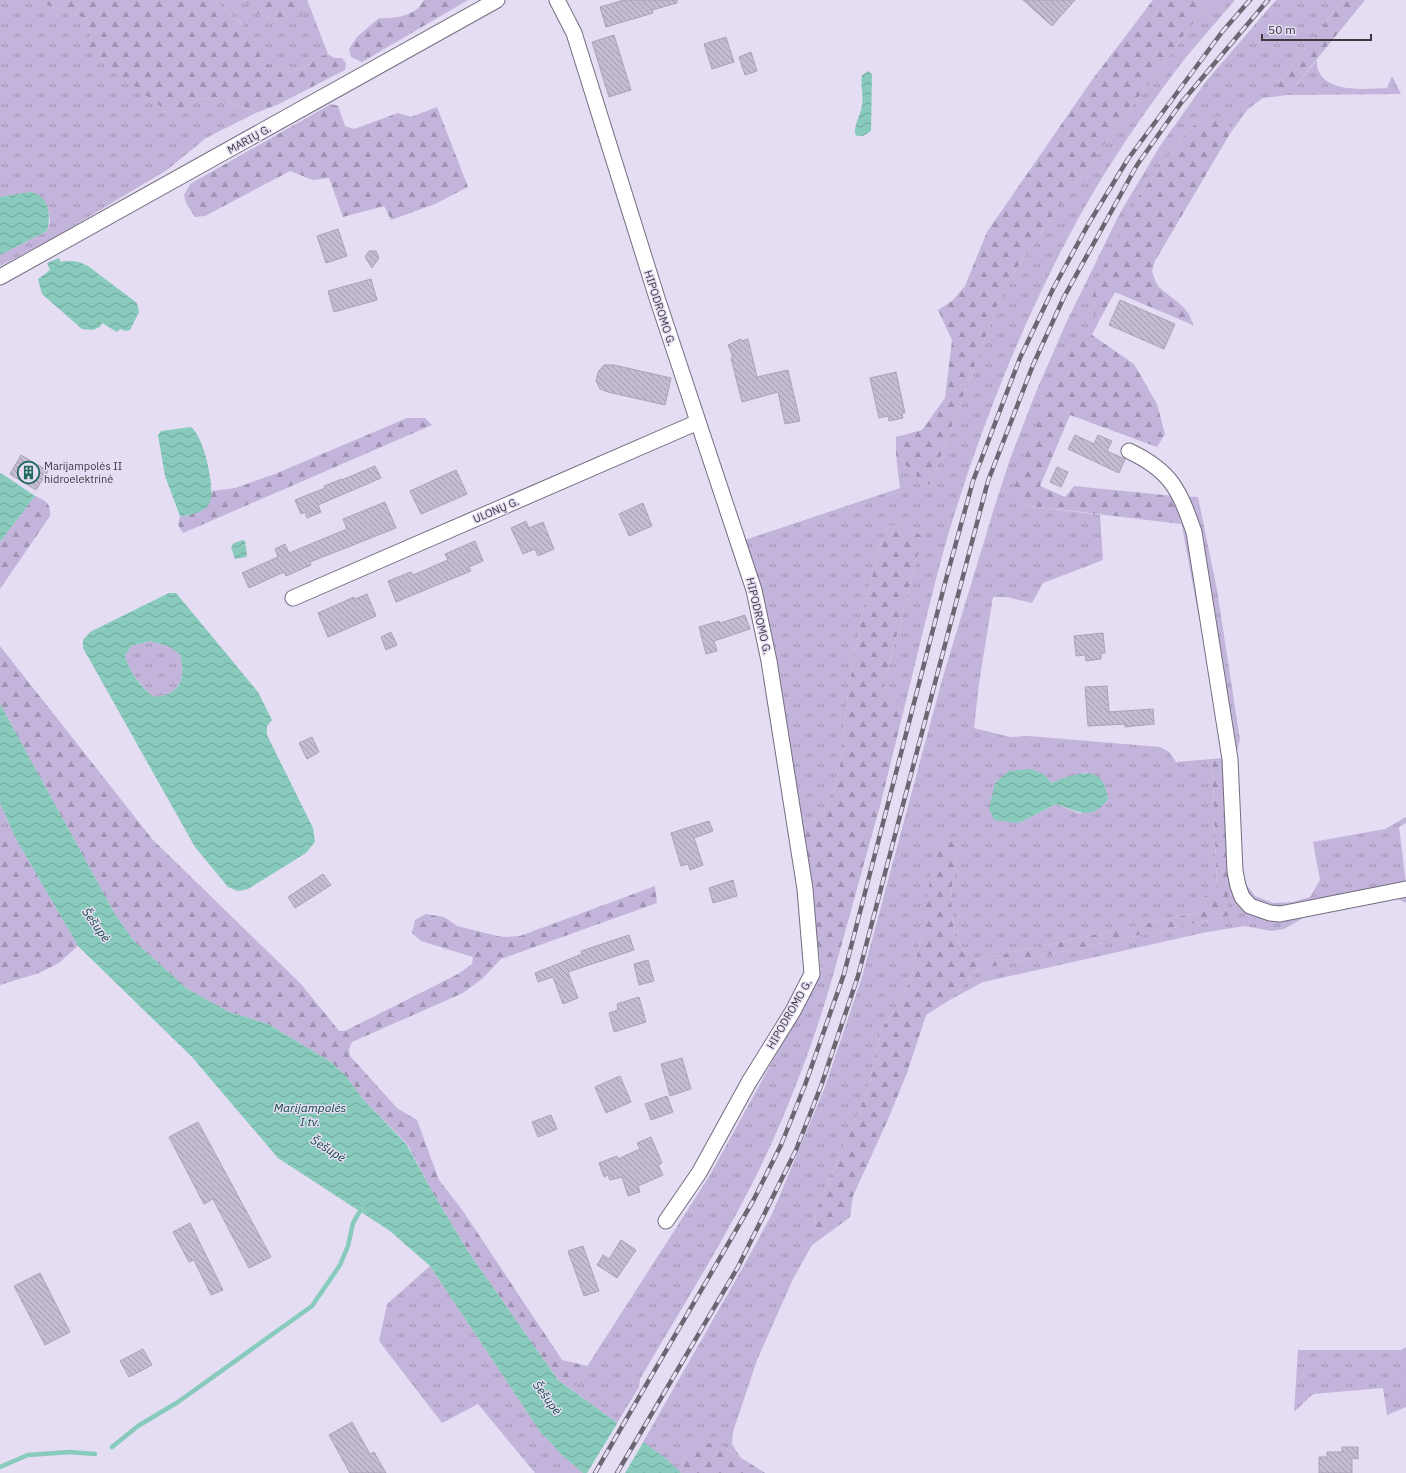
<svg xmlns="http://www.w3.org/2000/svg" width="1406" height="1473" font-family="'IBM Plex Sans',sans-serif">
<style>
.grass{fill:url(#grass-tufts);fill-rule:evenodd}
.forest{fill:url(#forest-firs)}
.water{fill:url(#water-waves);fill-rule:evenodd}
.pier{fill:#e5ddf3}
.lines{fill:none;stroke-linecap:round;stroke-linejoin:round}
.stream{stroke:#88cabc;stroke-width:4.5}
.building{fill:url(#building-back-hatch);stroke:#aba3b8}
.minor-casing{stroke:#746d80;stroke-width:17}
.minor{stroke:#fff;stroke-width:15}
.rail-casing{stroke:#6b6772;stroke-width:4.5}
.rail{stroke:#e5ddf3;stroke-width:3;stroke-dasharray:9;stroke-linecap:butt}
.labels{text-anchor:middle;stroke-width:3;stroke-linejoin:round;paint-order:stroke}
.street-label{font-size:11px;fill:#3c3941;stroke:#e5ddf3}
.poi-label{font-size:11px;fill:#3c3941;stroke:#e5ddf3;text-anchor:start}
.water-label{font-size:12px;font-style:italic;fill:#104a41;stroke:#e5ddf3}
</style>
<defs>
<pattern id="grass-tufts" width="24" height="20" patternUnits="userSpaceOnUse"><rect width="24" height="20" fill="#c2b4da"/><path d="M3 7l-1-3M5 7V3M7 7l1-3M15 17l-1-3M17 17v-4M19 17l1-3" fill="none" stroke="#9f93b2"/></pattern>
<pattern id="forest-firs" width="22" height="20" patternUnits="userSpaceOnUse"><rect width="22" height="20" fill="#c2b4da"/><path d="M5 1l3.5 6h-7zM16 11l3.5 6h-7z" fill="#9f93b2"/></pattern>
<pattern id="water-waves" width="16" height="10" patternUnits="userSpaceOnUse"><rect width="16" height="10" fill="#88cabc"/><path d="M0 5q4-4 8 0t8 0" fill="none" stroke="#70a59a"/></pattern>
<pattern id="building-back-hatch" width="6" height="6" patternUnits="userSpaceOnUse"><rect width="6" height="6" fill="#c4bcd1"/><path d="M-1 5l2 2M0 0l6 6M5-1l2 2" fill="none" stroke="#a09aab"/></pattern>
</defs>
<rect width="100%" height="100%" fill="#e5ddf3"/>
<!-- grass -->
<g class="grass">
<path d="M0,0H43V4L85,18L90,34L135,86L161,107H186L204,98L227,103L258,112L206,138L167,170L50,240L0,266V255L47,231L50,222L49,211L31,192L0,197Z"/>
<path d="M215,0H245L255,13L278,20H298L308,2L328,54L315,58L305,68L287,72L276,70L261,60L254,39L242,24Z"/>
<path d="M1212,0H1235C1218,20 1200,40 1183,61C1147,108 1112,159 1083,210C1026,312 982,423 948,535C931,594 918,654 903,713L886,694L884,684L921,543V535L902,525L889,526L881,542L862,615L848,692L840,767L833,793L821,815L802,828L742,541L900,488L896,455L919,479L930,485L1005,285L1072,188L1190,27Z"/>
<path d="M1276,0H1343L1278,83V87H1294L1317,60C1317,64 1317,69 1319,72C1329,93 1368,89 1387,88L1392,76L1401,94L1287,95L1263,98L1248,109L1231,132L1228,121H1199L1185,134L1138,197L1089,308L1100,319L1092,335C1077,334 1070,346 1062,357L1022,505L1100,515L1103,560L1043,583L1032,603L1007,597H993L979,683L974,728L1010,737L1029,736L1160,747L1169,752L1176,762L1212,759L1217,891L1200,912L976,960L963,949L954,935L951,896L957,848L922,934L911,979L897,1007L882,1028L867,1092L815,1214L816,1227L830,1232L812,1245L793,1279L757,1360L733,1432L732,1444L740,1457L722,1446L687,1453L677,1470L643,1442L742,1269L772,1214L825,1087L862,977L942,680L996,502L1009,462L1036,392L1067,321L1120,213L1160,146L1207,80ZM1087,772L1081,814L1056,804L1019,823L1045,775L1051,783Z"/>
<path d="M1174,496L1198,497L1217,590L1240,740L1236,754L1241,864L1246,884L1255,896L1273,903L1293,902L1310,897L1320,880L1313,842L1385,829L1406,817V823L1399,827L1406,883V903L1398,899L1323,910L1303,918L1284,929L1271,931L1245,926L1207,932L983,982L948,1001L978,970L1228,916L1225,758L1178,505Z"/>
<path d="M150,641L169,646L180,654C186,679 181,694 154,697C140,685 130,673 125,656L131,646Z"/>
<path d="M0,803L15,837H0Z"/>
<path d="M821,969L834,972C818,1029 797,1086 773,1140C736,1223 686,1300 640,1379L639,1387L617,1423L572,1390L710,1175L810,993Z"/>
<path d="M430,1266L539,1430L561,1454L583,1473H535L478,1404L442,1423L379,1341L387,1304Z"/>
<path d="M1406,1347V1407L1387,1415L1383,1388L1313,1394L1294,1412L1298,1350H1401Z"/>
</g>
<!-- forest -->
<g class="forest">
<path d="M43,0H215L242,24L254,39L262,60L276,70L287,72L305,68L315,58L328,54L334,58H342L346,63L345,70L277,105L258,112L227,103L204,98L186,107H161L85,48L90,34L85,18L43,4Z"/>
<path d="M245,0H307L308,2L298,20H278L255,13Z"/>
<path d="M424,0H468L362,62L351,57L349,49L357,37L379,18C394,19 417,16 424,0Z"/>
<path d="M1153,0H1212L1190,27L1072,188L1005,285L930,485L919,479L896,455V437L922,430L945,398L952,340L938,310L952,301L965,286L987,232L1092,80Z"/>
<path d="M1343,0H1365L1294,87L1288,89L1278,87V83Z"/>
<path d="M331,104L338,106L345,126L354,129L398,113L411,117L437,107L468,187L435,204L391,220L384,206L343,217L329,178L313,180L290,171L205,216L195,217L186,203L184,195L190,184Z"/>
<path d="M1217,116L1228,121L1231,132L1155,261L1152,271C1154,277 1156,284 1160,288C1173,300 1189,306 1193,325L1115,292L1100,319L1089,308L1100,273L1138,197L1185,134L1199,121Z"/>
<path d="M1084,334L1092,335L1134,364L1157,404L1165,434L1157,447L1070,415L1040,486L1065,497L1074,486L1174,496L1178,505L1181,524L1022,505L1015,497L1013,484L1062,357L1074,341Z"/>
<path d="M407,418H425L432,425L183,533L178,525L180,516H187L209,504L212,491L235,488L275,474Z"/>
<path d="M35,496C46,501 51,503 50,516L0,589V542Z"/>
<path d="M902,525L921,535V543L884,684L886,694L903,713L881,802L834,972L821,969L802,828L821,815L833,793L840,767L848,692L862,615L881,542L889,526Z"/>
<path d="M0,646L153,840L301,984L339,1031H345L458,974L472,964L473,957L421,941L412,933L415,920L426,914L444,917L457,926L473,930L502,937L520,936L655,886L657,903L501,959L482,979L463,993L352,1042L349,1049L350,1056L397,1108L417,1120L439,1180L463,1211L562,1360L588,1366L572,1390L558,1380L469,1253L433,1193L408,1145L362,1098L346,1076L331,1062L268,1024L229,1012L186,988L133,940L115,914L0,704Z"/>
<path d="M1225,758L1229,865L1228,916L978,970L948,1001L926,1015L907,1073L889,1117L853,1196L850,1217L830,1232L816,1227L815,1214L867,1092L882,1028L897,1007L911,979L922,934L935,845L945,839L955,843L957,849L951,896L954,935L963,949L976,960L1200,912L1198,902L1211,891H1217L1212,759Z"/>
<path d="M0,837H15L78,946L59,963L39,973L0,985Z"/>
<path d="M702,1442L722,1446L765,1473H681L677,1470L687,1453Z"/>
</g>
<!-- water -->
<g class="water">
<path d="M869,71L872,75L871,131L863,136H858L855,134C854,123 861,115 862,105C864,95 860,86 862,75Z"/>
<path d="M31,192C50,197 51,215 47,231L0,255V197Z"/>
<path d="M59,258L61,262C72,260 78,261 88,266L137,303L139,312L130,330L126,331L120,329L117,332L102,323L100,327L93,330L82,329L42,294L38,279L50,270L47,263Z"/>
<path d="M191,427C204,437 215,487 210,502C206,512 190,516 180,516L165,476L158,435L161,431Z"/>
<path d="M1,473L35,496L0,542V475Z"/>
<path d="M243,540L245,541L247,555L246,557L235,559L231,547L234,543Z"/>
<path d="M169,593H176L258,692L272,720L267,726V735L313,828L315,842L306,853L248,889L238,891L228,887L195,847L83,648V640L90,632ZM150,641L168,646L180,654C186,679 181,694 154,697C140,686 130,673 125,656L131,646Z"/>
<path d="M0,704L115,914L133,940L186,988L229,1012L268,1024L331,1062L346,1076L362,1098L407,1145L433,1193L469,1253L558,1380L664,1457L681,1473H583L561,1454L539,1430L430,1266L390,1231L278,1158L192,1057L78,946L15,837L0,803Z"/>
<path d="M1031,769L1045,775L1051,783C1076,774 1103,761 1108,799C1091,822 1078,811 1056,804L1019,823L994,820L989,809L995,783L1009,771Z"/>
</g>
<!-- pier -->
<path class="pier" d="M618,1422L644,1441L625,1473H587Z"/>
<g class="lines">
<!-- stream -->
<g class="stream">
<path d="M112,1447L138,1426L178,1402L312,1306L340,1265L348,1246L353,1223L363,1206"/>
<path d="M0,1467L28,1455L70,1452L95,1454"/>
</g>
</g>
<!-- building -->
<g class="building">
<path d="M624,0H677V3L652,10L653,13L606,27L600,7Z"/>
<path d="M1023,0H1075L1052,26Z"/>
<path d="M614,35L631,90L609,97L592,42Z"/>
<path d="M726,37L734,62L712,69L704,44Z"/>
<path d="M751,52L757,71L745,75L739,57Z"/>
<path d="M338,229L347,256L326,263L317,236Z"/>
<path d="M369,251H376L379,258L372,268L365,257Z"/>
<path d="M371,279L377,300L334,312L328,291Z"/>
<path d="M1120,300L1175,324L1164,349L1109,325Z"/>
<path d="M741,339L742,341L748,339L757,377L788,370L800,421L785,424L778,392L742,402L731,358L733,357L728,345Z"/>
<path d="M604,365H614L671,378L665,405L608,392L600,389L596,381L598,372Z"/>
<path d="M896,372L905,413H902L903,418L889,421L888,416L879,418L870,378Z"/>
<path d="M1075,435L1094,444L1098,435L1112,441L1107,451L1125,459L1119,473L1068,449Z"/>
<path d="M21,455L48,471L36,490L10,474Z"/>
<path d="M375,466L381,478L318,505L321,512L307,518L305,512L301,514L295,500L325,488L324,486L342,479V480Z"/>
<path d="M1057,467L1068,472L1061,487L1050,482Z"/>
<path d="M456,470L467,494L421,514L410,491Z"/>
<path d="M385,502L396,528L310,562L311,565L286,576L284,572L249,588L242,573L278,557L275,549L285,544L289,553L347,529L343,519Z"/>
<path d="M643,503L652,526L629,536L619,514Z"/>
<path d="M526,521L529,528L543,522L554,549L538,556L535,549L523,554L511,528Z"/>
<path d="M475,541L483,561L469,567L471,571L396,602L388,581L411,572L413,575L448,560L445,554Z"/>
<path d="M367,594L376,616L328,637L318,613L354,597L355,599Z"/>
<path d="M745,615L750,629L714,641L717,651L706,654L699,627L719,621L720,623Z"/>
<path d="M391,632L397,645L386,650L381,637Z"/>
<path d="M1103,633L1105,653H1101V659L1086,661L1085,655L1076,656L1074,636Z"/>
<path d="M1107,686L1109,712L1153,709L1154,724L1125,727V724L1088,726L1085,687Z"/>
<path d="M312,737L319,752L307,759L299,743Z"/>
<path d="M709,821L713,831L694,838L703,865L690,870L688,864L681,866L671,833Z"/>
<path d="M323,874L331,885L295,908L288,897Z"/>
<path d="M733,880L737,896L713,903L709,888Z"/>
<path d="M629,935L634,950L568,972L578,998L563,1004L553,977L538,982L535,973L582,954L581,951Z"/>
<path d="M648,960L654,981L639,985L634,964Z"/>
<path d="M639,997L646,1022L614,1032L609,1013L618,1010L617,1004Z"/>
<path d="M682,1058L691,1089L670,1096L661,1064Z"/>
<path d="M620,1076L631,1102L606,1113L595,1087Z"/>
<path d="M667,1096L673,1112L651,1120L645,1104Z"/>
<path d="M551,1115L557,1129L538,1137L532,1122Z"/>
<path d="M198,1122L271,1257L249,1268L213,1199L204,1204L169,1137Z"/>
<path d="M651,1137L662,1163L658,1165L663,1175L638,1186L640,1192L628,1196L622,1177L610,1180L608,1175L604,1177L599,1163L617,1156L618,1159L640,1149L637,1143Z"/>
<path d="M190,1223L223,1290L211,1295L194,1260L189,1262L173,1232Z"/>
<path d="M621,1240L636,1250L617,1278L597,1265L603,1255L609,1259Z"/>
<path d="M583,1246L599,1291L584,1296L568,1251Z"/>
<path d="M40,1273L70,1332L45,1345L14,1286Z"/>
<path d="M143,1349L152,1365L129,1377L120,1361Z"/>
<path d="M352,1422L370,1454L374,1452L386,1473H350L329,1435Z"/>
<path d="M1342,1447H1358V1459L1352,1458V1473H1319V1457H1327V1452H1342Z"/>
</g>
<g class="lines">
<defs>
<g id="minor">
<path d="M557,0L574,33L657,298L754,590L769,661L805,889L812,974L793,1011L749,1082L699,1173L666,1221"/>
<path d="M0,277L497,0"/>
<path d="M1129,451C1171,471 1179,489 1194,532L1230,759L1235,871L1238,886L1242,897L1250,906L1270,913L1280,914L1406,889"/>
<path d="M293,598L698,422"/>
</g>
</defs>
<!-- minor casing -->
<use href="#minor" class="minor-casing"/>
<!-- minor -->
<use href="#minor" class="minor"/>
<defs>
<g id="rail">
<path d="M595,1473L753,1201L781,1145L805,1085L844,974L945,583L973,481L1020,358L1053,289L1089,223L1128,159L1222,32L1250,0"/>
<path d="M617,1473L738,1267L796,1150L821,1086L858,976L988,481L1033,365L1064,297L1137,165L1181,103L1268,0"/>
</g>
</defs>
<!-- rail casing -->
<use href="#rail" class="rail-casing"/>
<!-- rail -->
<use href="#rail" class="rail"/>
</g>
<!-- icons -->
<defs>
<symbol id="building-ring" viewBox="-11 -11 22 22"><circle r="9.5" fill="#e5ddf3" stroke="#236a5e" stroke-width="1.5"/><path d="M-4-6H4V6H1V3H-1V6H-4ZM-2.5-4.3h1.7v1.8h-1.7ZM.8-4.3h1.7v1.8H.8ZM-2.5-1h1.7V.8h-1.7ZM.8-1h1.7V.8H.8Z" fill="#236a5e"/></symbol>
</defs>
<g fill-rule="evenodd">
<use href="#building-ring" x="16" y="460" width="25" height="25"/>
</g>
<g class="labels">
<!-- street labels -->
<g class="street-label">
<text transform="translate(249 139) rotate(-29)" y="4">MARIŲ G.</text>
<text transform="translate(660 308) rotate(72)" y="4">HIPODROMO G.</text>
<text transform="translate(496 510) rotate(-23)" y="4">ULONŲ G.</text>
<text transform="translate(759 616) rotate(77)" y="4">HIPODROMO G.</text>
<text transform="translate(789 1014) rotate(-60)" y="4">HIPODROMO G.</text>
</g>
<!-- poi labels -->
<g class="poi-label">
<text x="44" y="470">Marijampolės II<tspan x="44" dy="13">hidroelektrinė</tspan></text>
</g>
<!-- water labels -->
<g class="water-label">
<text transform="translate(96 925) rotate(54)" y="4">Šešupė</text>
<text x="310" y="1112">Marijampolės<tspan x="310" dy="14">I tv.</tspan></text>
<text transform="translate(328 1149) rotate(32)" y="4">Šešupė</text>
<text transform="translate(547 1398) rotate(53)" y="4">Šešupė</text>
</g>
</g>
<!-- scale -->
<path d="M1262 34v6h109v-6" fill="none" stroke="#3c3941" stroke-width="2"/>
<text x="1268" y="34" font-size="12" fill="#3c3941" stroke="#e5ddf3" stroke-width="3" paint-order="stroke">50 m</text>
</svg>
